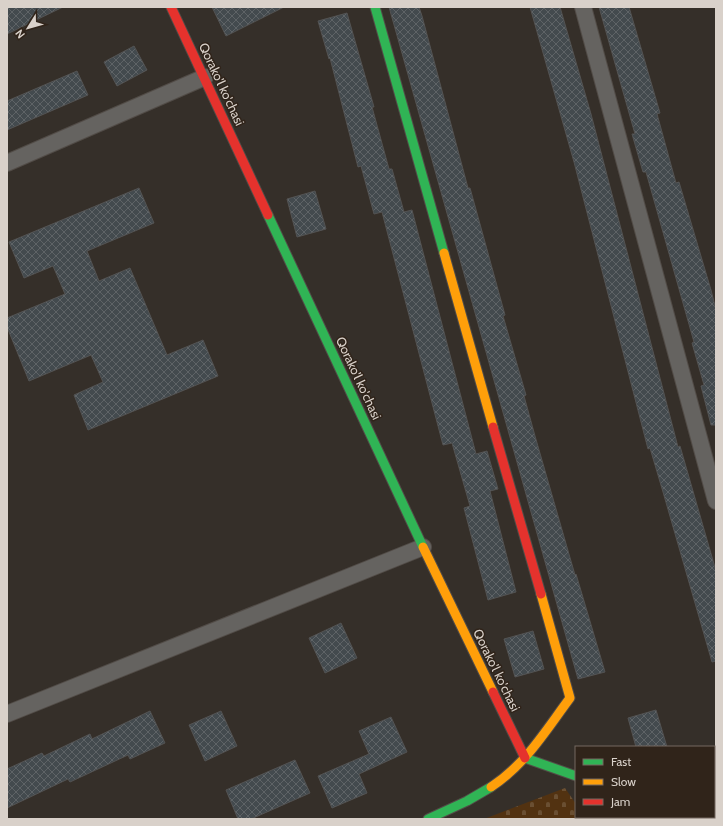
<svg xmlns="http://www.w3.org/2000/svg" width="723" height="826" font-family="Cabin,sans-serif">
<style>
.cemetery{fill:url(#cemetery-stones)}
.building{fill:url(#building-cross-hatch);stroke:#535353}
.lines{fill:none;stroke-linecap:round;stroke-linejoin:round}
.street-casing{stroke:#524c47;stroke-width:18}
.fast-casing{stroke:#524c47;stroke-width:11}
.slow-casing{stroke:#524c47;stroke-width:11}
.jam-casing{stroke:#524c47;stroke-width:11}
.street{stroke:#656360;stroke-width:16}
.fast{stroke:#30b455;stroke-width:9}
.slow{stroke:#ff9f0a;stroke-width:9}
.jam{stroke:#e5322d;stroke-width:9}
.labels{text-anchor:middle;stroke-width:3;stroke-linejoin:round;paint-order:stroke}
.street-label{font-size:13px;fill:#d9d1ca;stroke:#30241a}
</style>
<defs>
<pattern id="cemetery-stones" width="16" height="16" patternUnits="userSpaceOnUse"><rect width="16" height="16" fill="#523211"/><path d="M2 7V4a2 2 0 0 1 4 0v3zM10 15v-3a2 2 0 0 1 4 0v3z" fill="#6a4f32"/></pattern>
<pattern id="building-cross-hatch" width="8" height="8" patternUnits="userSpaceOnUse"><rect width="8" height="8" fill="#434a4e"/><path d="M0 0l8 8M0 8l8-8" fill="none" stroke="#5e6366"/></pattern>
</defs>
<rect width="100%" height="100%" fill="#352f29"/>
<!-- cemetery -->
<path class="cemetery" d="M565,788L576,804V817H585L586,819H484Z"/>
<!-- building -->
<g class="building">
<path d="M7,7H63L7,34Z"/>
<path d="M212,7H284L226,36Z"/>
<path d="M389,7H419L422,16L468,188H470L483,235L505,315L503,316L526,395L524,396L535,436L575,575L576,574L605,672L578,679Z"/>
<path d="M530,7H560L591,114L678,447L680,446L716,571V661L712,662L663,492L650,448L648,449L574,162Z"/>
<path d="M599,7H629L660,113L657,114L676,183L679,182L711,290L716,310V425H711L701,386L704,385L692,343L694,342L646,172H643L632,134H635Z"/>
<path d="M347,13L374,107H372L389,169H392L404,212L412,210L476,454L487,451L498,489L490,491L516,592L488,600L464,508L470,506L452,443L443,445L382,212L374,214L361,166L358,167L330,58L329,59L318,21Z"/>
<path d="M134,46L147,70L117,86L104,62Z"/>
<path d="M77,71L88,95L7,130V101Z"/>
<path d="M139,188L154,223L87,251L99,281L130,268L167,355L203,340L218,376L88,430L74,395L103,382L91,355L29,381L7,327V318L65,294L53,266L24,278L9,242Z"/>
<path d="M315,191L326,229L297,237L287,199Z"/>
<path d="M341,623L357,658L325,673L309,638Z"/>
<path d="M533,631L544,669L515,677L504,639Z"/>
<path d="M656,710L667,747H636L628,718Z"/>
<path d="M150,711L165,743L130,759L128,755L70,782L68,779L7,808V769L42,753L44,756L90,734L92,739Z"/>
<path d="M221,711L237,746L205,761L189,725Z"/>
<path d="M391,717L407,752L359,774L367,793L332,808L318,776L369,754L359,731Z"/>
<path d="M295,760L310,793L251,819H238L226,790Z"/>
</g>
<g class="lines">
<defs>
<g id="street">
<path d="M583,7L716,501"/>
<path d="M7,163L205,77"/>
<path d="M7,714L423,547"/>
</g>
<g id="fast">
<path d="M375,7L444,253"/>
<path d="M268,215L423,547"/>
<path d="M525,758L576,776"/>
<path d="M714,770H716"/>
<path d="M428,819L467,801L491,787"/>
</g>
<g id="slow">
<path d="M444,253L493,427"/>
<path d="M423,547L493,692"/>
<path d="M491,787C526,764 546,730 570,698L541,594"/>
</g>
<g id="jam">
<path d="M171,7L268,215"/>
<path d="M493,427L541,594"/>
<path d="M493,692L525,758"/>
</g>
</defs>
<!-- street casing -->
<use href="#street" class="street-casing"/>
<!-- fast casing -->
<use href="#fast" class="fast-casing"/>
<!-- slow casing -->
<use href="#slow" class="slow-casing"/>
<!-- jam casing -->
<use href="#jam" class="jam-casing"/>
<!-- street -->
<use href="#street" class="street"/>
<!-- fast -->
<use href="#fast" class="fast"/>
<!-- slow -->
<use href="#slow" class="slow"/>
<!-- jam -->
<use href="#jam" class="jam"/>
</g>
<g class="labels">
<!-- street labels -->
<g class="street-label">
<text transform="translate(222 84) rotate(65)" y="5">Qorako'l ko'chasi</text>
<text transform="translate(359 378) rotate(65)" y="5">Qorako'l ko'chasi</text>
<text transform="translate(497 670) rotate(64)" y="5">Qorako'l ko'chasi</text>
</g>
</g>
<!-- border -->
<rect width="723" height="826" fill="none" stroke="#d9d1ca" stroke-width="16"/>
<!-- legend -->
<rect x="575" y="746" width="140" height="72" fill="#30241a" stroke="#746960"/>
<rect x="583" y="759" width="20" height="6" fill="#30b455" stroke="#746960"/>
<text x="611" y="766" font-size="12" fill="#d9d1ca">Fast</text>
<rect x="583" y="779" width="20" height="6" fill="#ff9f0a" stroke="#746960"/>
<text x="611" y="786" font-size="12" fill="#d9d1ca">Slow</text>
<rect x="583" y="799" width="20" height="6" fill="#e5322d" stroke="#746960"/>
<text x="611" y="806" font-size="12" fill="#d9d1ca">Jam</text>
<!-- north arrow -->
<g transform="translate(28 28) rotate(233)" stroke="#30241a" stroke-width="3" paint-order="stroke">
<path d="M0-3L7 15L0 10L-7 15Z" fill="#d9d1ca"/>
<text y="-6" font-size="11" font-weight="bold" text-anchor="middle" fill="#d9d1ca">N</text>
</g>
</svg>
